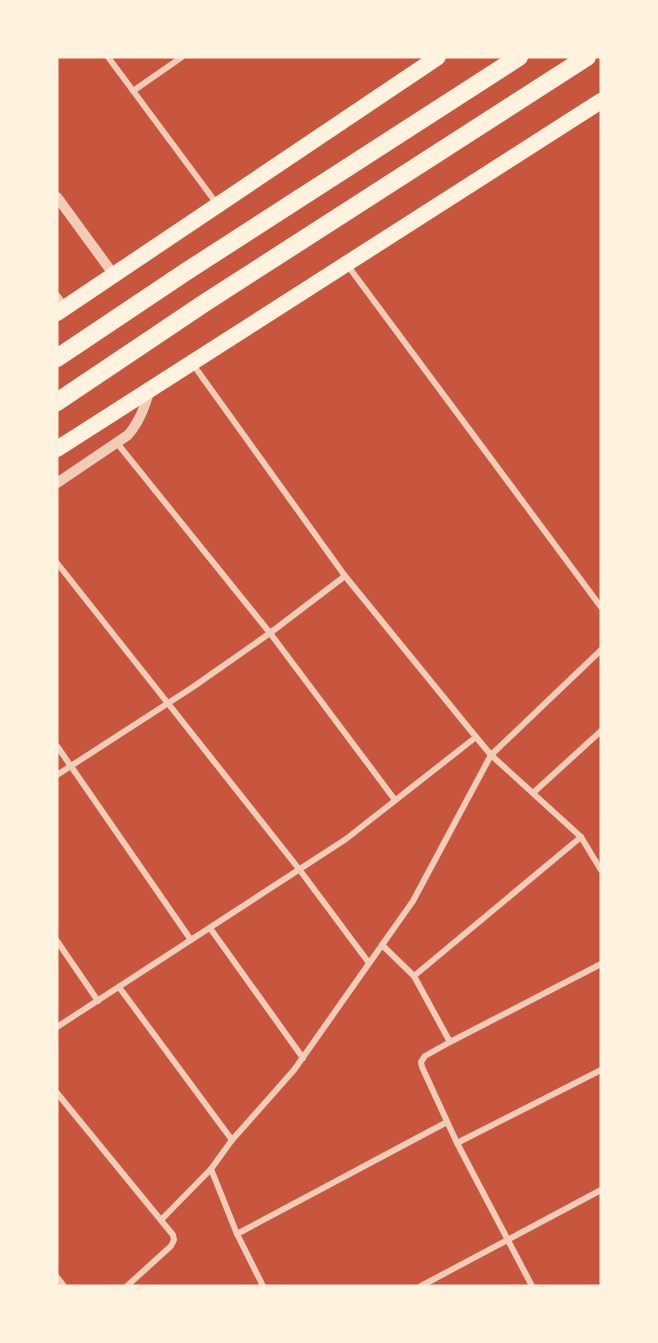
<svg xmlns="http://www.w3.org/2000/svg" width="658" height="1343" font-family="'DM Sans',sans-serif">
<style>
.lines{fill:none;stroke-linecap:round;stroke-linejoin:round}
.minor{stroke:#f1ccb7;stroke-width:6}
.tertiary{stroke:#f1ccb7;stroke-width:10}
.trunk{stroke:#fff3e0;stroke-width:16}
.motorway{stroke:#fff3e0;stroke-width:18}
</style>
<rect width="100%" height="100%" fill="#c8553d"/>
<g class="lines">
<!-- minor -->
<g class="minor">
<path d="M108,57L217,204"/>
<path d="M133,91L182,57"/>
<path d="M348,266L601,607"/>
<path d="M57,295L66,307"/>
<path d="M192,363L345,576L476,737L491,755L581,837L601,870"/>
<path d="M117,443L270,633L395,800"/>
<path d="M57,563L299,869L369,963"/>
<path d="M57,746L191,940"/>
<path d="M57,775L193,687L270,633L345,576"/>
<path d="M533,793L601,731"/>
<path d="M210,928L303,1058"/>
<path d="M57,941L98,1001"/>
<path d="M382,945L414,976L450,1042"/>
<path d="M414,976L581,837"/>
<path d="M119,987L232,1140"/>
<path d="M57,1027L346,839L476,737"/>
<path d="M57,1093L173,1235L174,1240L171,1246L127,1286"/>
<path d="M457,1143L601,1070"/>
<path d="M211,1169L237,1234L263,1286"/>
<path d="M161,1220L211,1169L232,1140L294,1070L413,901L491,755L601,650"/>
<path d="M237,1234L447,1122"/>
<path d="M57,1277L64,1286"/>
<path d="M421,1286L601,1190"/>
<path d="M532,1286L457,1143L422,1067L421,1062L425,1056L450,1042L601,964"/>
</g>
<!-- tertiary -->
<g class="tertiary">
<path d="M57,197L114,275"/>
<path d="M57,483L128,435C140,421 145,406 150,389"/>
</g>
<!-- trunk -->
<g class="trunk">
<path d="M57,313L438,57"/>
<path d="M57,449L601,101"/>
</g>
<!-- motorway -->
<g class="motorway">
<path d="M57,358L187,271L519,57"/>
<path d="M57,402L206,302L587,57"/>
</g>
</g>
<!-- border -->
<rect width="658" height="1343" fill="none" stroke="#fff3e0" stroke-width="117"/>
</svg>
